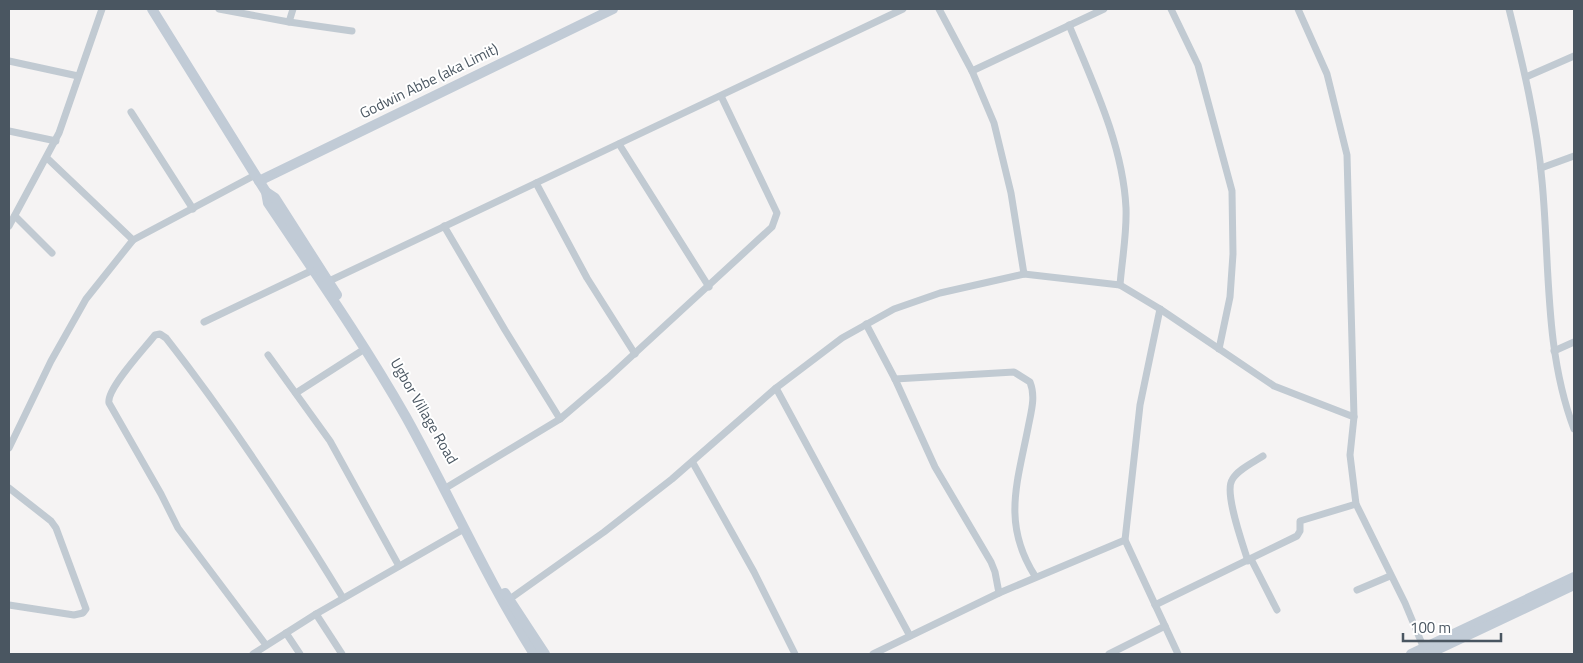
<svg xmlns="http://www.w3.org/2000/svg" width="1583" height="663" font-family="'Titillium Web',sans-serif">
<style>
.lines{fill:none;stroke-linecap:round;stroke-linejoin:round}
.street{stroke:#c1cad2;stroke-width:7}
.secondary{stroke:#c1cbd6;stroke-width:10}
.labels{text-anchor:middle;stroke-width:4;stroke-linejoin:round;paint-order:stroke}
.street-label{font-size:15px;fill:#4a5661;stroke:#fff}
</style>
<rect width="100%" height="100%" fill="#f5f3f3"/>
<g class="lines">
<!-- street -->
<g class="street">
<path d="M219,9L289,22L352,31"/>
<path d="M939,9L972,71L1104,9"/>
<path d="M1171,9L1198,65L1232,191L1233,254L1230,297L1219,349"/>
<path d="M1298,9L1327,74L1347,155L1354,417L1350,455L1356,504L1405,603L1425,651"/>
<path d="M1509,9C1523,65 1537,123 1542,181C1550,263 1544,350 1574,429"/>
<path d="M289,22L293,9"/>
<path d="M1069,25C1093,83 1123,145 1126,208C1127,233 1122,260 1120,285"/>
<path d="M9,61L78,76"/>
<path d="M972,71L994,123L1011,193L1024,274"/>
<path d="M1526,77L1574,56"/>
<path d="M131,112L193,209"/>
<path d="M9,131L56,141"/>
<path d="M619,144L709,287"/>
<path d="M47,158L133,240"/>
<path d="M1541,168L1574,156"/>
<path d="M536,183L587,278L635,354"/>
<path d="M15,216L52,253"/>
<path d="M9,226L59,133L102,9"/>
<path d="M444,226L505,330L560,419"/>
<path d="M325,283L903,9"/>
<path d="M1160,309L1140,405L1125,540L1178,654"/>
<path d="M204,322L313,270"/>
<path d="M866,324L895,379L935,467L991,562L995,572L999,593"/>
<path d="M1554,351L1574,342"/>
<path d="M268,355L330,441L399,566"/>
<path d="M895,379L1014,372L1030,382C1036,397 1031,412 1028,428C1017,484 1002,524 1035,576"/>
<path d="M776,388L910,636"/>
<path d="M296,393L363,350"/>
<path d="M9,448L51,361L86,299L133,240L255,175"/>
<path d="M693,463L754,572L795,654"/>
<path d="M9,488L51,521L56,528L86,609L83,613L74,615L9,605"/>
<path d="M444,489L560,419L608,378L772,227L777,213L721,96"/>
<path d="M1251,559L1277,610"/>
<path d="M1248,561C1243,545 1224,493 1232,480C1237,470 1254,462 1263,456"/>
<path d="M1357,590L1390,576"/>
<path d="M507,601L604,532L672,479L776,388L842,338L894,309L940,293L1024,274L1120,285L1160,309L1274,386L1354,417"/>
<path d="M1155,605L1297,536L1300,531V521L1356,504"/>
<path d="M316,614L342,654"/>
<path d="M286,633L300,654"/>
<path d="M266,645L178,528L161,494L109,403C106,389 145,348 155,335L160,334L166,338C231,421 288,508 343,598"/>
<path d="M253,654L316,614L464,529"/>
<path d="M873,654L999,593L1125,540"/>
<path d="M1109,654L1165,626"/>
</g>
<!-- secondary -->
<g class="secondary">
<path d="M152,9L266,192L268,203C315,273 364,343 406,417C450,496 486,578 534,654"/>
<path d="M259,181L613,9"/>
<path d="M266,192L275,198L337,295"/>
<path d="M505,593L545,654"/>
<path d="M1411,654L1574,577"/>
<path d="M1428,654L1574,585"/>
</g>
</g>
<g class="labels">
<!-- street labels -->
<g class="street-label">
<text transform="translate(429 81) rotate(-26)" y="5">Godwin Abbe (aka Limit)</text>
<text transform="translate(424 411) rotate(60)" y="5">Ugbor Village Road</text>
</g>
</g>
<!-- border -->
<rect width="1583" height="663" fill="none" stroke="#4a5661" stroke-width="20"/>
<!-- scale -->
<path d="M1403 633v8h98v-8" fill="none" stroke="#4a5661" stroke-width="2.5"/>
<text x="1410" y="633" font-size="15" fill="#4a5661" stroke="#ffffff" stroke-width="4" paint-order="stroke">100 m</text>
</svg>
